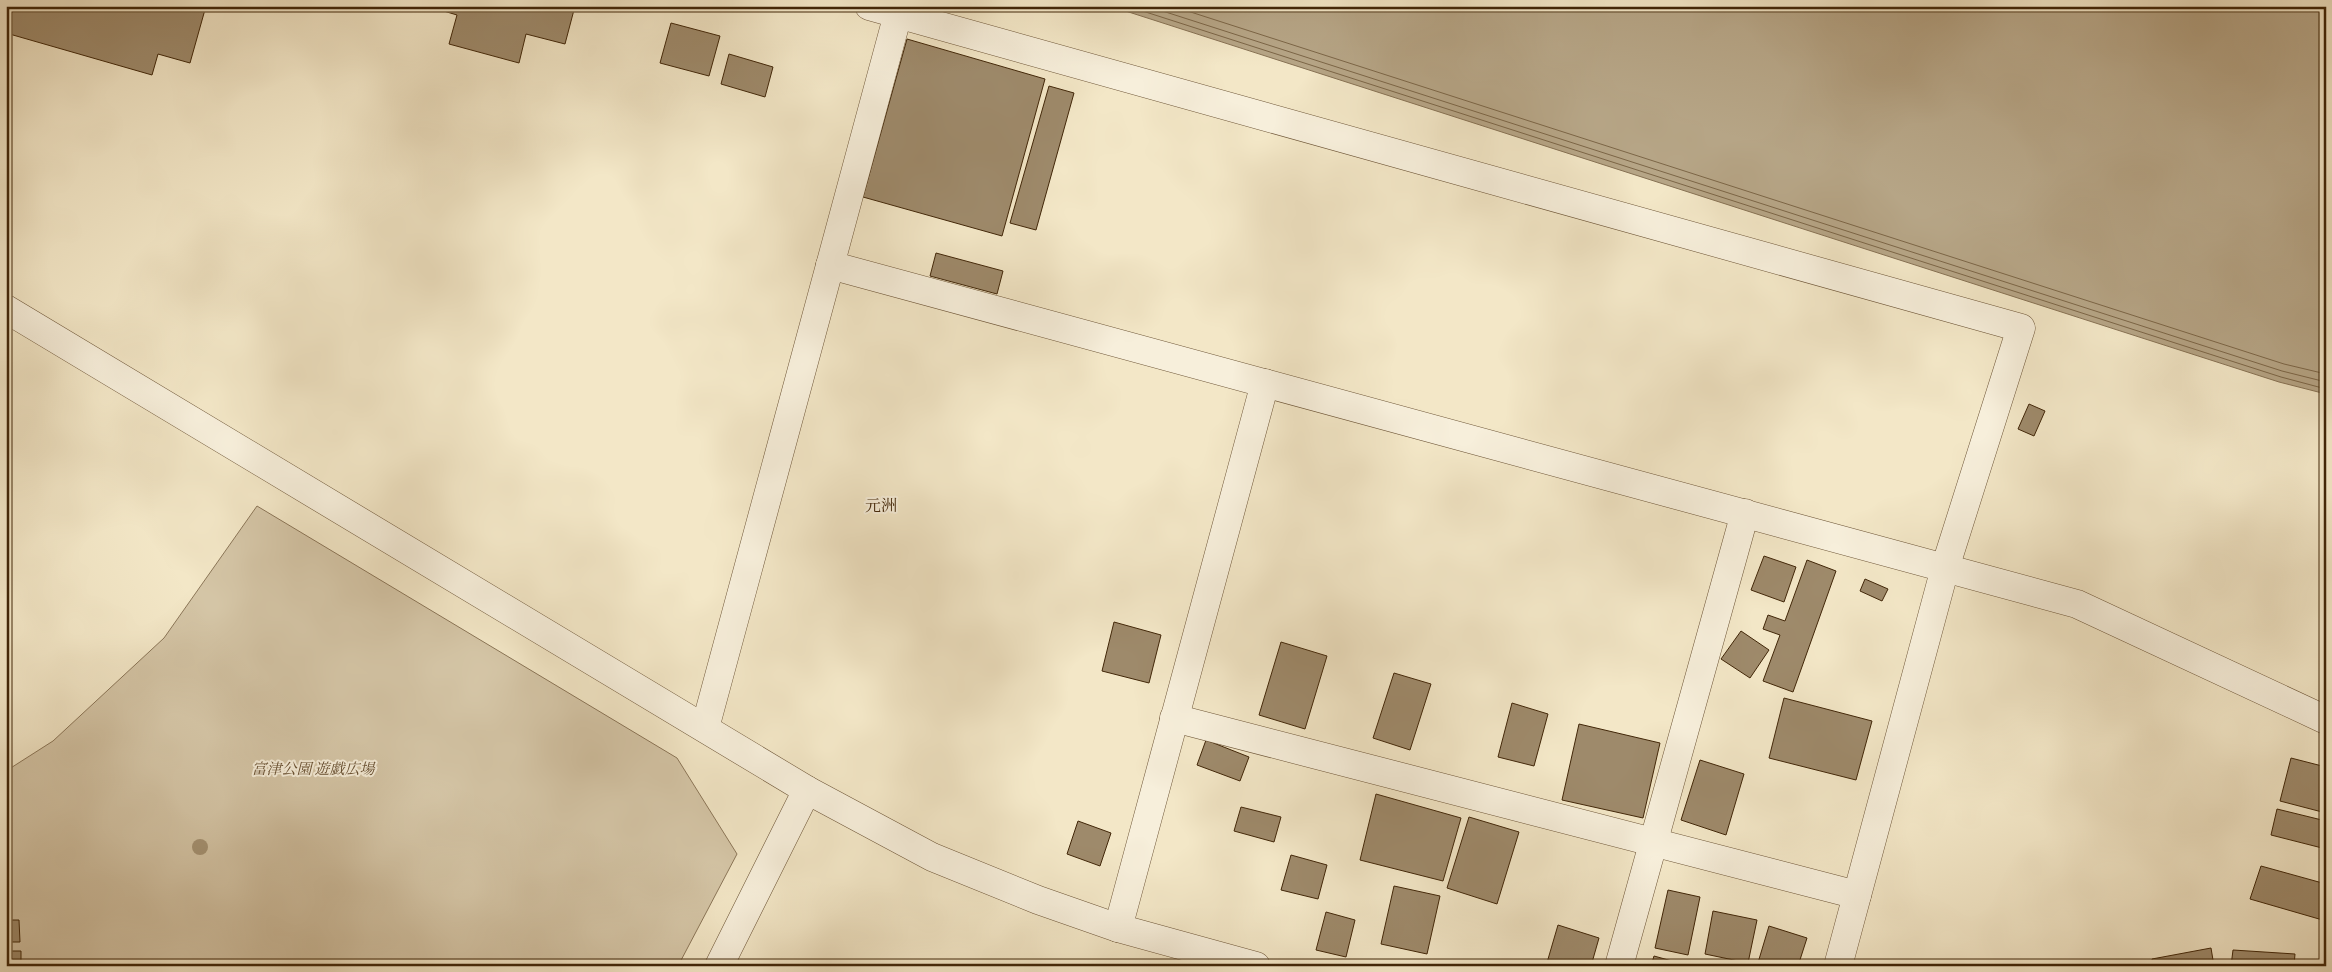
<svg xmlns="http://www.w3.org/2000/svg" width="2332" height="972" font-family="'IM FELL English','Noto Serif JP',serif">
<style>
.green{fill:#d5c6a7;stroke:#8b7658}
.water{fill:#b6a586;stroke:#877254}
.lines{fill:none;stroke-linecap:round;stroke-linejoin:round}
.shore{stroke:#7c6647;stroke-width:1}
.building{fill:#9e8a6b;stroke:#412608}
.minor-casing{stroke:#6e5638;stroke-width:29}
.minor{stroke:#f7efdb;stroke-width:28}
.tree{fill:#a59374}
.labels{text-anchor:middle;stroke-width:4;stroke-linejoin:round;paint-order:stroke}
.park-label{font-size:15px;font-style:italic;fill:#664e30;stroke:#f7efdb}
.neighbourhood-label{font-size:16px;fill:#412608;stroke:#f7efdb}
</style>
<rect width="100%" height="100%" fill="#f3e7c7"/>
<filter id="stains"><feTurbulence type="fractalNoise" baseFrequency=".004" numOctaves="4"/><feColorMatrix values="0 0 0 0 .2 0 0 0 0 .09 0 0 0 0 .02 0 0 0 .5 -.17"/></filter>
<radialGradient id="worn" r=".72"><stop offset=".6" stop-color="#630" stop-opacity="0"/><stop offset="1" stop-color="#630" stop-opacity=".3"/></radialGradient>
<!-- green -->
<path class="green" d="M257,506L677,758L737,854L678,966H6V771L53,741L164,638Z"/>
<!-- water -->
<path class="water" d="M1110,6H2326V394L2279,382Z"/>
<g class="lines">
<!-- shore -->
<g class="shore">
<path d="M1127,6L2281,377L2326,389"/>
<path d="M1147,6L2282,371L2326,382"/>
<path d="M1172,6L2284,364L2326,374"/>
</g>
</g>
<!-- building -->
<g class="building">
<path d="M6,6H206L190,63L158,54L152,75L6,33Z"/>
<path d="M427,6H575L565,44L526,34L519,63L449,44L457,15Z"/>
<path d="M671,23L720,36L709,76L660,63Z"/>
<path d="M907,39L1045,79L1002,236L863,197Z"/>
<path d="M729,54L773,67L765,97L721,84Z"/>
<path d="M1049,86L1074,93L1036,230L1010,223Z"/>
<path d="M936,253L1003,271L997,294L930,276Z"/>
<path d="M2029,404L2045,411L2034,436L2018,429Z"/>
<path d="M1764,556L1796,567L1784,602L1751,590Z"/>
<path d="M1807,560L1836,571L1793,692L1763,681L1780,635L1763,629L1768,615L1785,621Z"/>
<path d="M1865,579L1888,589L1882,601L1860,591Z"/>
<path d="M1114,622L1161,635L1149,683L1102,671Z"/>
<path d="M1741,631L1769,650L1750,678L1721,659Z"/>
<path d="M1281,642L1327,656L1305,729L1259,715Z"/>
<path d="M1394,673L1431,684L1410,750L1373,738Z"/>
<path d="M1784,698L1872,721L1856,780L1769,758Z"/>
<path d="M1512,703L1548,714L1534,766L1498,757Z"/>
<path d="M1579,724L1660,743L1643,818L1562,800Z"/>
<path d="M1206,740L1249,757L1240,781L1197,765Z"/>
<path d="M2291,758L2326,767V813L2280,801Z"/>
<path d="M1700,760L1744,774L1726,835L1681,820Z"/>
<path d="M1376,794L1461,818L1443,881L1360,860Z"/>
<path d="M1241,807L1281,817L1274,842L1234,831Z"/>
<path d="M2277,809L2326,821V849L2271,835Z"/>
<path d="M1469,817L1519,832L1497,904L1447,888Z"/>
<path d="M1078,821L1111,833L1100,866L1067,854Z"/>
<path d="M1291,855L1327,865L1318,899L1281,890Z"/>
<path d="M2261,866L2326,884V921L2250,899Z"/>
<path d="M1394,886L1440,896L1427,954L1381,944Z"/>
<path d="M1668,890L1700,897L1688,955L1655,948Z"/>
<path d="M1713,911L1757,920L1748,963L1705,954Z"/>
<path d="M1326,912L1355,920L1346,957L1316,950Z"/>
<path d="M6,920H19L20,942H10V951H21V966H6Z"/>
<path d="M1558,925L1599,938L1591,966H1546Z"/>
<path d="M1769,926L1807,938L1798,966H1757Z"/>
<path d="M2211,948L2214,966H2153L2152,959Z"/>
<path d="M2233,950L2295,954L2294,966H2231Z"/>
<path d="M1654,956L1690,966H1651Z"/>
</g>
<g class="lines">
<defs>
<g id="minor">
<path d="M869,6L2021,328L1945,568L1838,966"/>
<path d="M830,265L2077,604L2326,720"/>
<path d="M6,309L807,790L932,857L1038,900L1118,928L1256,966"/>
<path d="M1174,718L1857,895"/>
<path d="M705,728L898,14"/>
<path d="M1118,928L1265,383"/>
<path d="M719,966L807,790"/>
<path d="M1619,966L1745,513"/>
</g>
</defs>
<!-- minor casing -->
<use href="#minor" class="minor-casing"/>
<!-- minor -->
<use href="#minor" class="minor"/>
</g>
<!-- trees -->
<circle class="tree" cx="200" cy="847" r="8"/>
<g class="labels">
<!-- park labels -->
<g class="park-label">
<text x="313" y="774">富津公園 遊戯広場</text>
</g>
<!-- neighbourhood labels -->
<g class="neighbourhood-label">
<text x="881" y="511">元洲</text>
</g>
</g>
<!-- margin -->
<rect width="2332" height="972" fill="none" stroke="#f3e7c7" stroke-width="25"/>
<rect x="8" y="8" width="2317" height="957" fill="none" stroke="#412608" stroke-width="2.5"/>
<rect x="12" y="12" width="2307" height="947" fill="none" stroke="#412608"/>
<rect width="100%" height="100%" filter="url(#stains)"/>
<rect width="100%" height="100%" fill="url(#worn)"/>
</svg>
